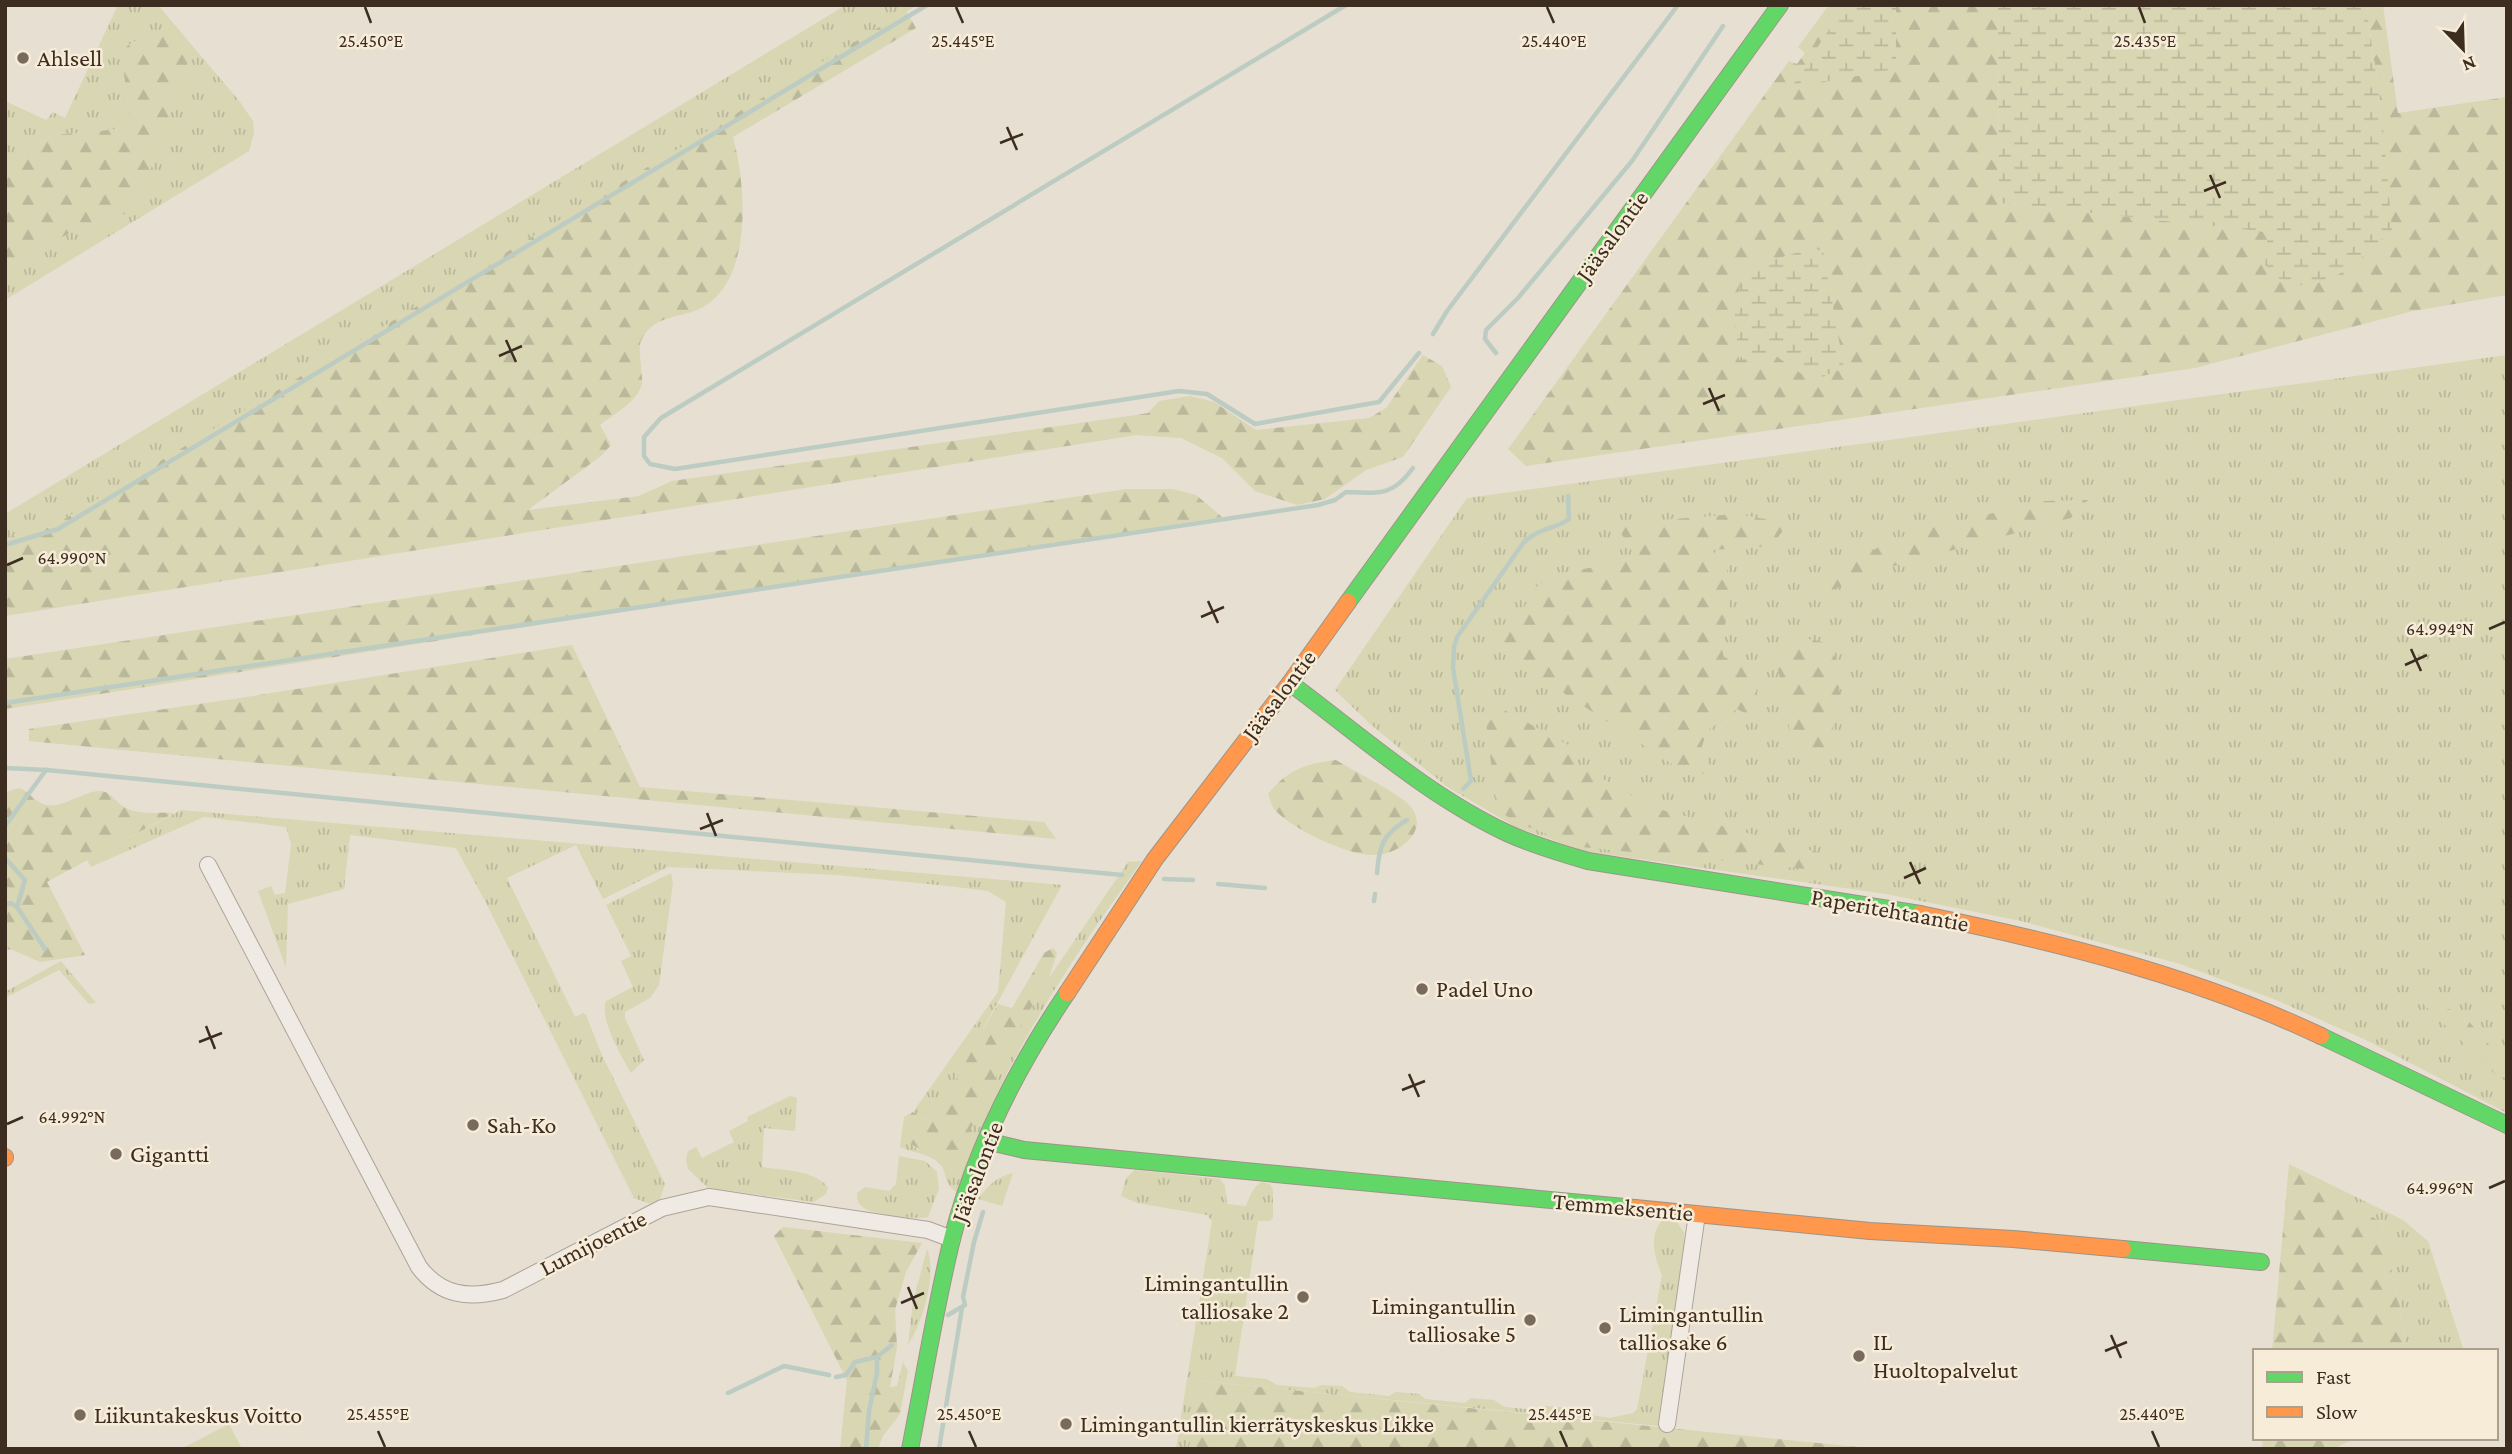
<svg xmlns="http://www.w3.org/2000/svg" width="2512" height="1454" font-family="'Crimson Pro',serif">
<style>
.grass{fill:url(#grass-tufts)}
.forest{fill:url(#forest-firs);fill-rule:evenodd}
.wetland{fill:url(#wetland-marsh)}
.park{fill:#d8d6b3}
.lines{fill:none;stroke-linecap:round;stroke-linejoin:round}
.stream{stroke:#bcccc2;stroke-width:4.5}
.street-casing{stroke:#aca499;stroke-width:18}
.fast-casing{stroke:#9c9489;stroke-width:18}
.slow-casing{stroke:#9c9489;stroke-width:18}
.street{stroke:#efeae3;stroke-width:16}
.fast{stroke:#63d668;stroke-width:16}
.slow{stroke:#ff974d;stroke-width:16}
.ticks{fill:none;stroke:#3d2c20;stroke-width:2.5}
.poi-dot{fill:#786b5e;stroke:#f7ecd8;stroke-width:2.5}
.labels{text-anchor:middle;stroke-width:5;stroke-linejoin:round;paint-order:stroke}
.poi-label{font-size:24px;fill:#3d2c20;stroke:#f7ecd8;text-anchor:start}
.street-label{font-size:24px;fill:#3d2c20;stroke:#f7ecd8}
.ticks-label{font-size:18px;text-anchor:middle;fill:#3d2c20;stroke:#f7ecd8;stroke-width:5;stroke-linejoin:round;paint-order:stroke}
</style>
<defs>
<pattern id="grass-tufts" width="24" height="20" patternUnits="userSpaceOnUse" patternTransform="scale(1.75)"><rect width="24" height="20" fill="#d8d6b3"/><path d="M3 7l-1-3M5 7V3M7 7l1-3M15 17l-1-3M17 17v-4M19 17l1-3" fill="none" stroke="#bab89a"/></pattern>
<pattern id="forest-firs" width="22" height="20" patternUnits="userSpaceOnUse" patternTransform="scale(1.75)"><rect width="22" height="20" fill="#d8d6b3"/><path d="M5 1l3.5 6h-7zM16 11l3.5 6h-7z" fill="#bab89a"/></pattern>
<pattern id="wetland-marsh" width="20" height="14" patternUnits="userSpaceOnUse" patternTransform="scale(1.75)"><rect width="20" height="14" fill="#d8d6b3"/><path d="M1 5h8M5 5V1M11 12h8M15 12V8" fill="none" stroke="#bab89a"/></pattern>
</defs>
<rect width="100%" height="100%" fill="#e7dfd1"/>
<!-- grass -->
<g class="grass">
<path d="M115,5H158L240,102L253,121L254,133L249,151L5,300V267L72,232L130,212L142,194L122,59L130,118L127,125L120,129L53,135L26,151L5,168V101L46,120L53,112L65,118L117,7Z"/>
<path d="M846,5H917L51,527L5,538V514Z"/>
<path d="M2507,355V1113L2366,1040L2276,1000L2180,964L2021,921L1886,894L1584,851L1516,827L1446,786L1370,724L1335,690L1467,498Z"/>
<path d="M181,810L1062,885L983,1029L990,1035L983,1049L971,1052L935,1119L919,1118L905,1137L918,1150L1024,1020L1049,978L1128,862L1142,861C1068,964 997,1070 957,1192C943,1185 948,1172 939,1163C929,1153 912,1153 900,1147L904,1117L913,1112L998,992L1006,902L988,891L948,886L837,875L668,867L603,899L576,845L507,878L575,1017L583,1013L586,1015L601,1053L665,1184L660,1199L650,1204L634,1198L485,901L456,848L350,835L344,889L288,904L286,968L258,891L271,886L275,895L285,893L291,844L286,827L204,817L91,867L87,860Z"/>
<path d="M671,873L673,883L659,985L650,998L625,1012V1018L644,1060L631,1073C622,1057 599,1019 606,1001L633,987L621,961L631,956L606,905Z"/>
<path d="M61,961L96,1003L89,1004L59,970L5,998V992Z"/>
<path d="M790,1096L797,1098L795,1131L764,1128L762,1167C784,1171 812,1169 828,1187L826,1194L814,1202L708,1188L688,1169L686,1159L688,1151L696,1147L702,1158L734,1142L729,1131L748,1121L747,1117Z"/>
<path d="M899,1156L925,1161L937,1172L939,1189L928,1217C917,1220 874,1215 864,1208C858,1204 857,1200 857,1193L865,1187L889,1191L896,1184Z"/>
<path d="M2289,1164L2403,1220L2428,1241L2464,1351H2408L2382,1223Z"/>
<path d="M1135,1170L1220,1179L1225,1186L1227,1204L1246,1206C1250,1196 1252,1189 1261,1182L1270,1184L1273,1190V1218L1270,1221H1258L1235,1376L1267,1379L1277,1385L1315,1388L1321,1385L1342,1386L1350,1392L1389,1396L1396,1392L1419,1394L1425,1399L1465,1403L1471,1398L1494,1400L1505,1407L1536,1410L1545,1406L1568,1408L1579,1413L1610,1418L1633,1413L1637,1409L1662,1275C1655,1259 1648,1235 1662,1221H1676L1683,1231L1685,1245L1658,1426L1200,1381L1189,1449H1176L1212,1221L1207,1215L1137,1203L1121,1196L1126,1178Z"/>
<path d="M1013,1173L1002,1206L978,1199C987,1186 998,1176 1013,1173Z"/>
<path d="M927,1249C938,1274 922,1323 908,1345L913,1302Z"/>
</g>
<!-- forest -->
<g class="forest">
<path d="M1829,5H1845L1792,87L1896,69V5H1998L1999,203L2268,232L2382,115L2366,5H2383L2398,113L2507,97V295L2413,311L2195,368L1526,466L1508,449L1789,61L1797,64L1805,53L1798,47ZM1776,355L1843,368L1812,381Z"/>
<path d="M906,11L916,28L733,137C746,185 753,276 705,306C684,319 653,313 641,341C638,348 641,360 641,368C641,372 643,380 642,384C637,402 614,414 600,425L611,445L601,456L528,510L639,496L672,481L1136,415L1148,413L1159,401L1190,396L1214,402L1256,430L1369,418L1386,408L1423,355L1442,366L1451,387L1403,457L1366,470L1325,499L1297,505L1255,491L1222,458L1181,438L1136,435L5,616V538L51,527Z"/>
<path d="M152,30C175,34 183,33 190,57L142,194L130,212L72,232L5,267V168L26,151L53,135L120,129L127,125L130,118L122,59L127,46Z"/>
<path d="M1126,489H1172L1196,495L1222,517L5,709V659Z"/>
<path d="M2088,500L2071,518L1894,566L1819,595L1841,564L1914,532L2043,501Z"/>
<path d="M1736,514L1789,523L1771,546L1712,550L1727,568L1729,605L1721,646L1724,657L1754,668L1760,721L1737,709L1707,731L1701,749L1716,777L1675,766L1498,650L1537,586L1557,574L1637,559L1619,530L1638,522Z"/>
<path d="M1804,638L1828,643L1838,663L1840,709L1833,728L1830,756L1815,769L1793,747L1778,669L1782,653L1788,644Z"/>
<path d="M572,645L640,787L1044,822L1056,839L29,741V729L240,698Z"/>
<path d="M1497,706L1572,747L1577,754L1578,764L1651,807L1825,854L1815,870L1581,847L1518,823L1497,810L1484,707Z"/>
<path d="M1336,760C1355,772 1391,789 1406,802C1434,827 1402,854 1375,855C1350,857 1290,828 1274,809C1271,805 1270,798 1268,794C1288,769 1306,764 1336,760Z"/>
<path d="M19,788C29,791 32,799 41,803C58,812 81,792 99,791C109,790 114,800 121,805C135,816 158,812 174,813L47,882L85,955L40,962L13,950L5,949V792Z"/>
<path d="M1053,948L1057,953L1049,978L1024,1020L961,1149C938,1153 921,1157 905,1137L904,1127L913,1112L919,1118L935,1119L971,1052L983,1049L990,1035L983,1030L998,1004L1012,1008L1044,953Z"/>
<path d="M2408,989L2465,1017L2504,1062L2507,1063V1079L2494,1073Z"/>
<path d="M2289,1164L2382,1223L2408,1351H2272Z"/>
<path d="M783,1227L922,1243L906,1272L895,1310L897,1347L890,1387L897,1386L903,1362L908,1371L900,1414L883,1436L878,1449H840L847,1380L774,1236Z"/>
<path d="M1199,1381L1878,1449H1189Z"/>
<path d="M2263,1438H2356L2333,1449H2262Z"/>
</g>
<!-- wetland -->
<g class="wetland">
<path d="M1845,5H1896V69L1791,88Z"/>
<path d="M1998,5H2366L2382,115L2392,230L2346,271L2308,287L2280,279L2265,265L2268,232L1999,203Z"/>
<path d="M1812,248L1823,251L1844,368L1812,381L1776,356L1739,360L1734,305L1741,283L1756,265Z"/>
</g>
<!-- park -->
<path class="park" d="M229,1424L242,1449H181Z"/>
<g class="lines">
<!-- stream -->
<g class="stream">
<path d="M1346,5L661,418L644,437V456L650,464L675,469L1179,391L1207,394L1255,424L1379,402L1419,353"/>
<path d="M1433,334L1447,311L1678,5"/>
<path d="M1496,353L1485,339L1486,330L1518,298L1632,161L1723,26"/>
<path d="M5,545L58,529L927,5"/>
<path d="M5,703L1318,505L1335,500L1346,492C1379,493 1392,497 1413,468"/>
<path d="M5,768L47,770L1122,875"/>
<path d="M1463,789L1471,781L1453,668L1454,647L1457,637L1524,542C1540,527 1554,530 1569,519L1568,496"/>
<path d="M5,826L46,770"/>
<path d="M5,858L25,880L17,907"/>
<path d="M1377,873C1379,846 1383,834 1407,820"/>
<path d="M1164,879L1193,880"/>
<path d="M1218,884L1265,888"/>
<path d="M1374,901L1375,894"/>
<path d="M5,905L11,903L17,907L45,949"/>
<path d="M948,1315L965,1305L963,1297L974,1242L983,1212"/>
<path d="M836,1377L846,1375L855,1362L877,1357L892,1345"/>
<path d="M728,1393L784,1366L829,1375"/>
<path d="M866,1449L869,1411L877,1373V1357"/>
<path d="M939,1449L962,1308"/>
</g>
<defs>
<g id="street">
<path d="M208,865L419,1267C441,1296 469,1299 503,1290L662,1208L709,1197L928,1230L952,1239"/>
<path d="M1667,1424L1697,1214"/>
</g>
<g id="fast">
<path d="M1348,602L1780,5"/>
<path d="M1290,683C1360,735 1428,796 1507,833C1533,845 1560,853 1588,861L1920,914"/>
<path d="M2321,1036L2507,1125"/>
<path d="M986,1141L1024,1150L1635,1208"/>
<path d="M2123,1249L2261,1262"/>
<path d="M910,1449C924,1379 935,1308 952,1239C974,1152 1017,1067 1067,993"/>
</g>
<g id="slow">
<path d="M1920,914C2057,942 2194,976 2321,1036"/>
<path d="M1067,993L1155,859L1290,683L1348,602"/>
<path d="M5,1157V1158"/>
<path d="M1635,1208L1870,1231L2013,1239L2123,1249"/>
</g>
</defs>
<!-- street casing -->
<use href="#street" class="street-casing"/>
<!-- fast casing -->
<use href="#fast" class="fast-casing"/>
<!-- slow casing -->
<use href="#slow" class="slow-casing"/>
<!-- street -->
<use href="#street" class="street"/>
<!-- fast -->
<use href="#fast" class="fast"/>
<!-- slow -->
<use href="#slow" class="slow"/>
</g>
<!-- ticks -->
<path class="ticks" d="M365,7L371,23M956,7L963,23M1547,7L1554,23M2139,7L2145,23M1007,127L1017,150M1000,143L1023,134M2210,175L2220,198M2204,191L2226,182M506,340L516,362M499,356L522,346M1709,388L1719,411M1703,404L1725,395M7,565L23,558M1208,601L1218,623M1201,617L1224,607M2489,629L2505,622M2411,649L2421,671M2405,665L2427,655M707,813L716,836M700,829L723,820M1910,862L1920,884M1904,878L1926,868M206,1026L215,1049M199,1042L222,1033M1409,1074L1419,1097M1402,1090L1425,1081M7,1124L23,1117M2489,1188L2505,1181M908,1287L917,1309M901,1303L924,1293M2111,1335L2121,1358M2105,1351L2127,1342M378,1431L385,1447M969,1431L976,1447M1560,1431L1567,1447M2152,1431L2159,1447"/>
<!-- markers -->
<g class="poi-dot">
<circle cx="23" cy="58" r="7"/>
<circle cx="1422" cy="989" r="7"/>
<circle cx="473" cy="1125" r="7"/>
<circle cx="116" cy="1154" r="7"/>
<circle cx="1303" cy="1297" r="7"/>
<circle cx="1530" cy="1320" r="7"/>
<circle cx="1605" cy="1328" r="7"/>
<circle cx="1859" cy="1356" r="7"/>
<circle cx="80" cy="1415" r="7"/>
<circle cx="1066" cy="1424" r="7"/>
</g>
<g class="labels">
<!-- poi labels -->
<g class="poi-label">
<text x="37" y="66">Ahlsell</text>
<text x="1436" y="997">Padel Uno</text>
<text x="487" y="1133">Sah-Ko</text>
<text x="130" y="1162">Gigantti</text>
<text x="1289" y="1291" text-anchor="end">Limingantullin<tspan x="1289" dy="28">talliosake 2</tspan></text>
<text x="1516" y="1314" text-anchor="end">Limingantullin<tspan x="1516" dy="28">talliosake 5</tspan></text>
<text x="1619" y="1322">Limingantullin<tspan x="1619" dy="28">talliosake 6</tspan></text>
<text x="1873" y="1350">IL<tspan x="1873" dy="28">Huoltopalvelut</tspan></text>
<text x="94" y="1423">Liikuntakeskus Voitto</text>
<text x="1080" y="1432">Limingantullin kierrätyskeskus Likke</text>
</g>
<!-- street labels -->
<g class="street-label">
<text transform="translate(1612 236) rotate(-54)" y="8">Jääsalontie</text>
<text transform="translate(1279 695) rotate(-53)" y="8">Jääsalontie</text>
<text transform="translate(1890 910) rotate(10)" y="8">Paperitehtaantie</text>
<text transform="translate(977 1172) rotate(-69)" y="8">Jääsalontie</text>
<text transform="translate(1623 1207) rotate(5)" y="8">Temmeksentie</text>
<text transform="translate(593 1243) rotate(-27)" y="8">Lumijoentie</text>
</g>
</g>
<g class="ticks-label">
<text x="371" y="47">25.450°E</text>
<text x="963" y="47">25.445°E</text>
<text x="1554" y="47">25.440°E</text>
<text x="2145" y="47">25.435°E</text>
<text x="72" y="564">64.990°N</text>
<text x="2440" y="635">64.994°N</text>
<text x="72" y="1123">64.992°N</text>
<text x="2440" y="1194">64.996°N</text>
<text x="378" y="1420">25.455°E</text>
<text x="969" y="1420">25.450°E</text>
<text x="1560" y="1420">25.445°E</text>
<text x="2152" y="1420">25.440°E</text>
</g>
<!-- border -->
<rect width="2512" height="1454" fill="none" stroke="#3d2c20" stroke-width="14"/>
<!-- legend -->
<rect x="2253" y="1349" width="245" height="91" fill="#f7ecd8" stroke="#ad9f8e" stroke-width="2"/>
<rect x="2267" y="1372" width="35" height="10" fill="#63d668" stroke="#ad9f8e" stroke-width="2"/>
<text x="2316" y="1384" font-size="21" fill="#3d2c20">Fast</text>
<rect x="2267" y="1407" width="35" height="10" fill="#ff974d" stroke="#ad9f8e" stroke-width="2"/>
<text x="2316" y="1419" font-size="21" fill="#3d2c20">Slow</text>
<!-- north arrow -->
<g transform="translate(2463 49) rotate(157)" stroke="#f7ecd8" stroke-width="5" paint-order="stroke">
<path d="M0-5L12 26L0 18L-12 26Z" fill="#3d2c20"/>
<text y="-10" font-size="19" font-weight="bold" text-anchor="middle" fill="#3d2c20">N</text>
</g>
</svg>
